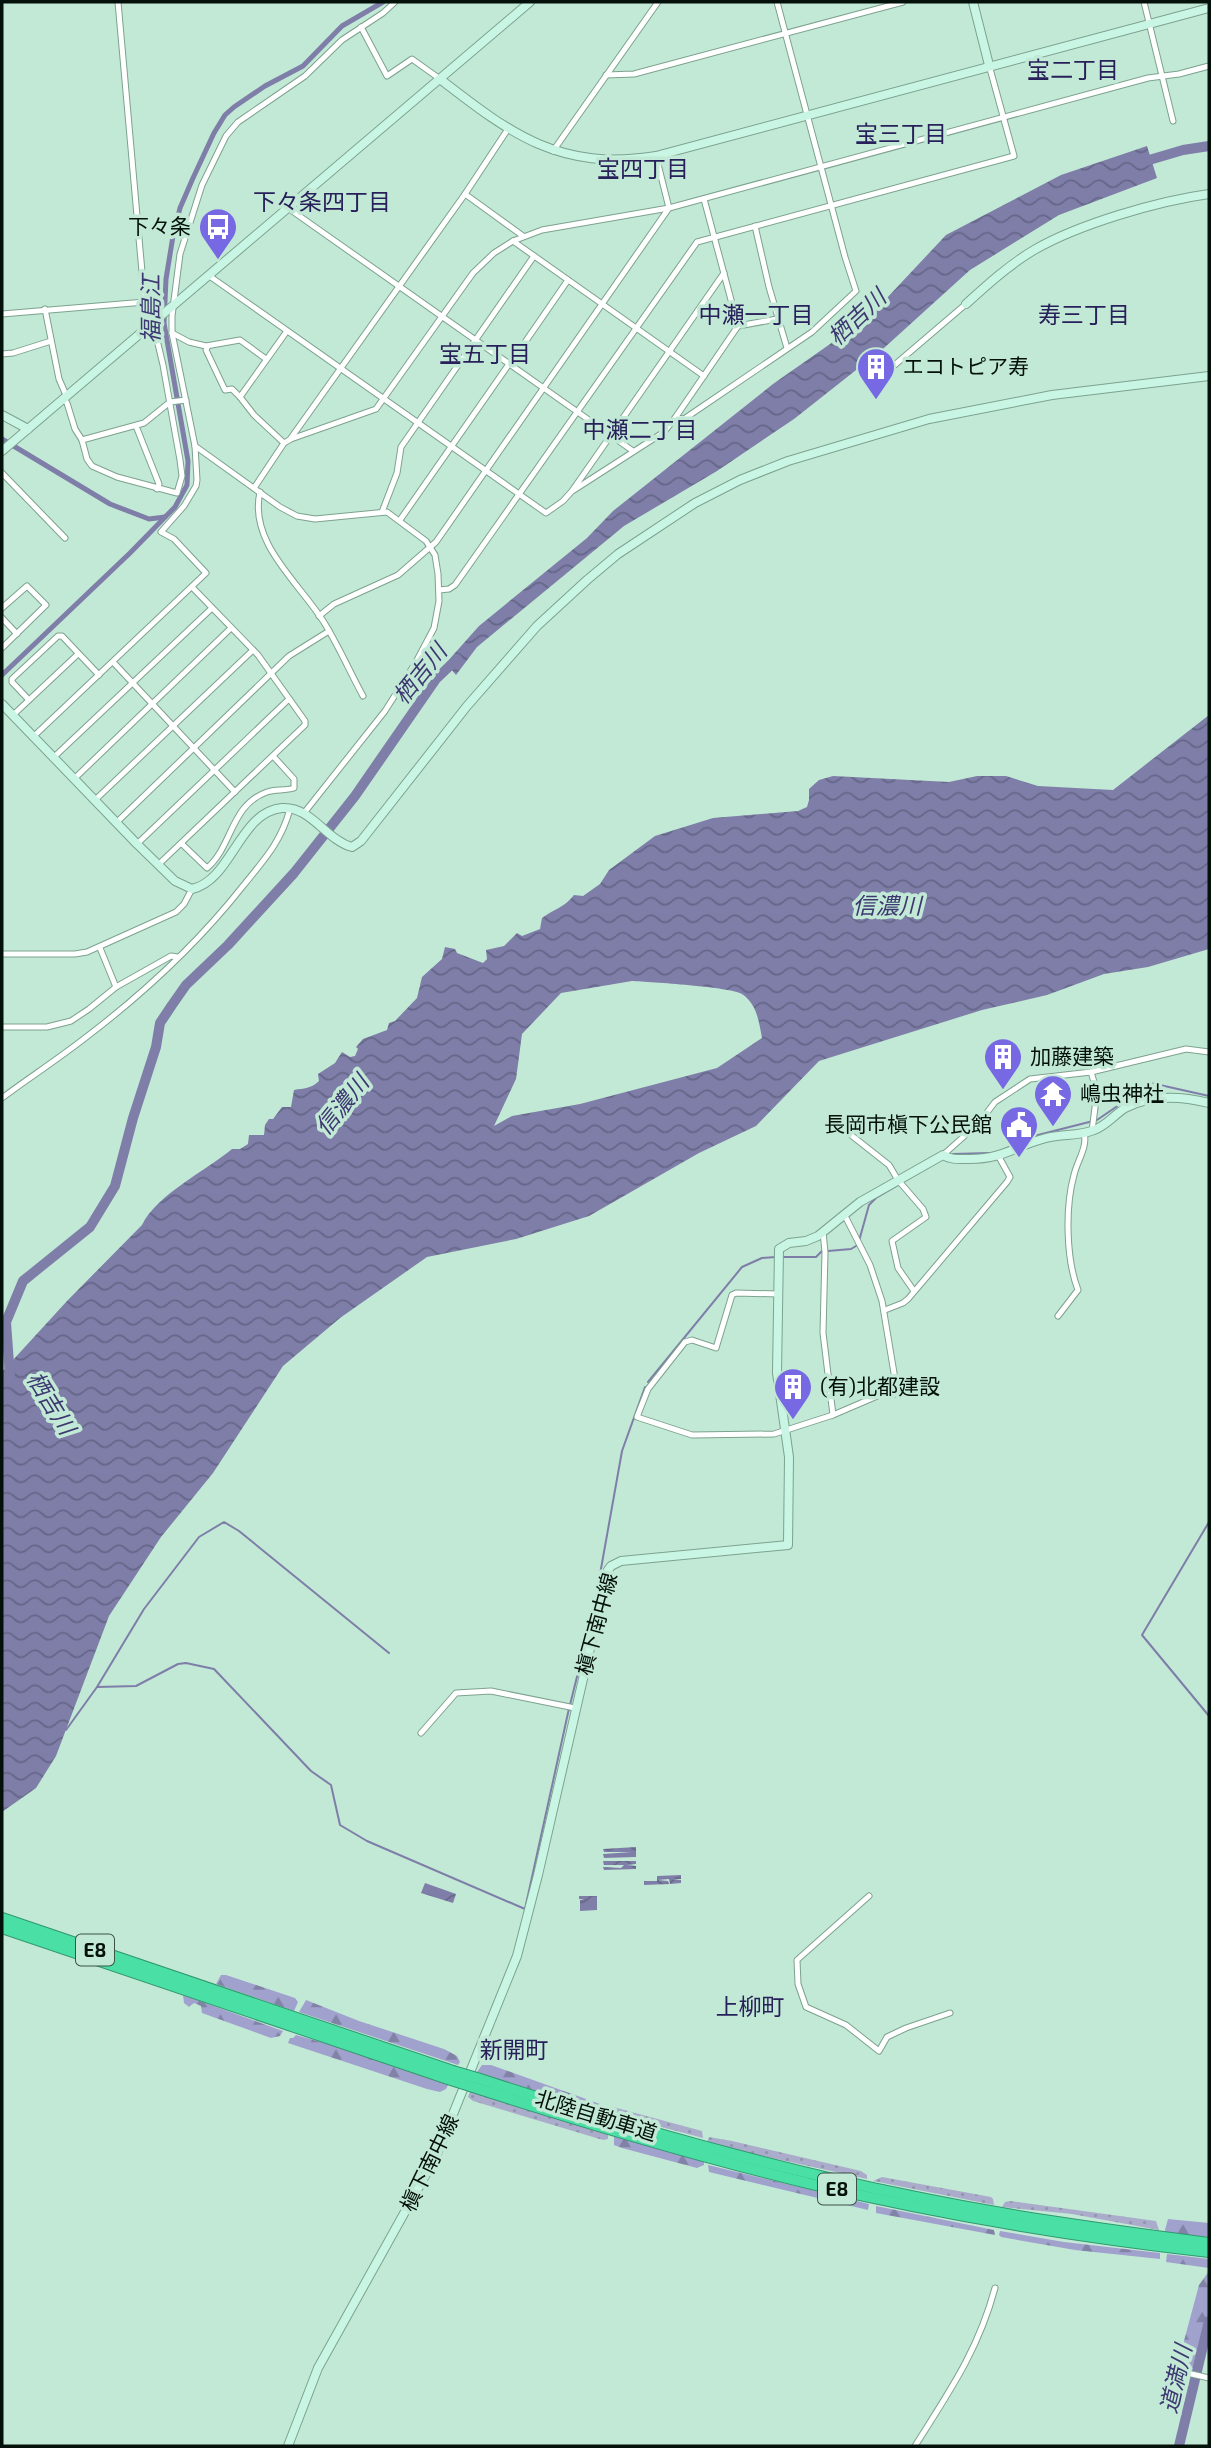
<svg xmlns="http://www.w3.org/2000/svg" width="1211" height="2448" font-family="'Exo 2','Noto Sans JP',sans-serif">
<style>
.grass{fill:url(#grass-dots)}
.forest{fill:url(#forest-firs)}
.water{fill:url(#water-waves);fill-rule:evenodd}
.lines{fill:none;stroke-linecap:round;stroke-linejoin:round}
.stream{stroke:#7e7ea9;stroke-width:2}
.canal{stroke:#7e7ea9;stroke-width:5}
.river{stroke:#7e7ea9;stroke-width:10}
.street-casing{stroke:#7da28f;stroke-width:7}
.secondary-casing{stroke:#7da28f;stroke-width:10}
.highway-casing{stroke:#32976f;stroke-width:12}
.street{stroke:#fff;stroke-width:5}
.secondary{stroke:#c9f6e4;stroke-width:8}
.highway{stroke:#4ae0a5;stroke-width:10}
.highway-bridge-casing{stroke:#32976f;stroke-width:12;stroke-linecap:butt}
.highway-bridge{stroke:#4ae0a5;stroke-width:10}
.labels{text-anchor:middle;stroke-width:7;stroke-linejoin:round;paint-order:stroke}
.shield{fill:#c2e9d5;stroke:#3d5147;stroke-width:2}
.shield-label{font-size:19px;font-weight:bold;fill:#04100a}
.poi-label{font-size:21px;fill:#04100a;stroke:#c2e9d5;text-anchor:start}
.street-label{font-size:21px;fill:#04100a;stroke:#c2e9d5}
.neighbourhood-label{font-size:23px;fill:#28205a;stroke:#c2e9d5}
.water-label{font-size:23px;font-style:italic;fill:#3d3871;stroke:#c2e9d5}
</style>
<defs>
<pattern id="grass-dots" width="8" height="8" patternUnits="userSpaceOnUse" patternTransform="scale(1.75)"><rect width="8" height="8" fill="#abaccb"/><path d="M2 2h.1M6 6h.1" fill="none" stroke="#9293ad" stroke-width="1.8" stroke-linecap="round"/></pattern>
<pattern id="forest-firs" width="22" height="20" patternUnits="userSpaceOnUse" patternTransform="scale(1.75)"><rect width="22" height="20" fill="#a1a1ce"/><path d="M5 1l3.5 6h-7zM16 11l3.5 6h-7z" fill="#8182a5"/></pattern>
<pattern id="water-waves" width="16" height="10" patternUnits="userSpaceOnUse" patternTransform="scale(1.75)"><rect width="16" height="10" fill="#7e7ea9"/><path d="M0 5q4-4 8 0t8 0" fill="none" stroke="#656688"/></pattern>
</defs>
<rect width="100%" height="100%" fill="#c2e9d5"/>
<!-- grass -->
<g class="grass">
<path d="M471,2089L608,2133V2139L603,2140L473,2101L468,2097Z"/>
<path d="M613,2107L702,2131L703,2138L612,2114Z"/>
<path d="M709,2137L732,2141L861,2171L867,2175V2179L740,2151L707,2142Z"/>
<path d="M882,2177L991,2197L993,2199L994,2205L873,2181Z"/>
<path d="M1010,2201L1156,2221L1159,2230L1072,2214L1002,2207L1005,2202Z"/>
</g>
<!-- forest -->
<g class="forest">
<path d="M221,1975H226L295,1998L298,2002L294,2011L216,1984Z"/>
<path d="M183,1995L283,2031L280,2036L271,2038L202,2013L201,2006L194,2003L189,2007L184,2003Z"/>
<path d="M306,2000L359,2021L444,2049L457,2056L460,2062L458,2065L299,2012Z"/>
<path d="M296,2035L366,2055L449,2083L446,2089L440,2092L427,2089L288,2043L290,2038H293Z"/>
<path d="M482,2065H491L600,2104L604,2106V2113L477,2072Z"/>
<path d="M614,2134L704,2161V2165L697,2168L622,2148L614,2145Z"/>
<path d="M708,2165L869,2204L868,2210L709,2172Z"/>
<path d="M876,2206L994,2230L995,2235L876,2213Z"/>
<path d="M1168,2219L1209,2223V2237L1166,2233L1165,2230Z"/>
<path d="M1000,2231L1064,2242L1160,2253V2259L1075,2250L1001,2237L999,2235Z"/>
<path d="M1167,2254L1209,2259V2268L1166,2262Z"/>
<path d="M1209,2271V2314L1194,2369L1177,2367L1199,2285Z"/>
</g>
<!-- water -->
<g class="water">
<path d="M1147,146L1157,178L1059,215L970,270L884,348L794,419L717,471L624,526L477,647L456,675L446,663L479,626L587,538L613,511L773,384L870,316L946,235L1061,175Z"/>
<path d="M1209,715V949L1148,967L1104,974L1047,995L982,1010L819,1061L756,1126L699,1153L589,1216L516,1239L427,1257L340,1318L283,1366L213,1473L161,1537L109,1616L56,1756L36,1788L2,1812V1372L67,1301L142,1225C156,1195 207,1170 232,1149H240L248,1144L249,1135H264L265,1125L269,1119H273L282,1107H291L294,1090C304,1088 311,1089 319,1081L318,1074L335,1063L342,1052L350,1057L355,1056L358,1049L356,1047L363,1039L387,1030L389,1023L395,1021L417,998L422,977L442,959L445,947L455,949L457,953L483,963L487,959L486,950L504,946L517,933L522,936L540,929L542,918C554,909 565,907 574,895L583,896L600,884L609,870L655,836L713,818L798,811L807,807L809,800V789L819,780L833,776L949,782L977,776H1006L1038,786L1113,790ZM632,981C650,982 731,987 742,994C757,1004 759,1022 762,1038L717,1068L580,1104L512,1116L494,1126L516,1079L522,1034L561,993Z"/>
<path d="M636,1847V1857L604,1858L603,1854L632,1852H604L603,1849Z"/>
<path d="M603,1861H636V1864L627,1865L636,1866V1869L604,1870L603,1867L621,1868L624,1865H604Z"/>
<path d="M681,1875V1879L672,1880H681V1883L670,1884L669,1879L658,1880L668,1881L669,1884L644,1885V1881H657V1876Z"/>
<path d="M425,1883L456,1894L453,1903L421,1893Z"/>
<path d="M579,1896H597V1910L580,1911V1900L584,1899H579Z"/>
</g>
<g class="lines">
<!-- stream -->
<g class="stream">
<path d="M1005,1149L1034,1136L1097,1120L1151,1083L1209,1096"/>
<path d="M953,1154L989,1153"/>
<path d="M859,1241L869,1205L876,1198L927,1168"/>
<path d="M828,1251L851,1249L856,1246"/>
<path d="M781,1257H816L822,1251"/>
<path d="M648,1382L742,1267L762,1258L776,1257"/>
<path d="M1209,1522L1142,1635L1209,1716"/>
<path d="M97,1687L144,1609L199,1537L224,1522L239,1531L389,1653"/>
<path d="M66,1730L97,1687L136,1686L178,1664L186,1663L214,1669L311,1771L331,1785L340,1825L367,1841L525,1909L568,1713L594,1608L622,1451L645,1387"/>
</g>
<!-- canal -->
<g class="canal">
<path d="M2,439L110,504L149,519L165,517"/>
<path d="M2,675L130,553L175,507L187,485L188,461L164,323L166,279L173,236L180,208L193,178L214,133L225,115L234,107L265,86L303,66L342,26L383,2"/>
</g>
<!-- river -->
<g class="river">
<path d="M1139,163L1183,150L1209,146"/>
<path d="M10,1377L6,1322L23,1281L90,1227L115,1186L133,1118L156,1047L160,1023L172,1005L186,985L228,945L294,873L355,796L436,679L457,659"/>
<path d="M1179,2446L1209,2321"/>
</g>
<defs>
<g id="street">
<path d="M118,2L147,328"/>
<path d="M1144,2L1173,121"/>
<path d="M361,27L387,76L412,59L440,79"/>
<path d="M606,75L634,74L903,2"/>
<path d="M553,151L658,2"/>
<path d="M465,194L523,236"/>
<path d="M704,199L738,326L777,319"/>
<path d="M288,208L633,451"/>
<path d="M755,226L769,287L787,348"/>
<path d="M513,241L704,376"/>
<path d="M208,275L546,513L563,501L572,491L724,273"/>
<path d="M45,309L59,379L66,395"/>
<path d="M2,314L145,302"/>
<path d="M172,333L189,342L206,346L240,340L266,359"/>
<path d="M208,346L206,350L225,390L232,389L240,397"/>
<path d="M2,354L13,353L51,341"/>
<path d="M510,364L568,280"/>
<path d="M884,374L966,304"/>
<path d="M63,398L67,403L75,429L82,440L87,459L92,466L117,477L177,493L182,476L180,460L163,365L153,323"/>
<path d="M675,418L738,326"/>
<path d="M136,426L159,484L157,489"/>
<path d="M291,438L465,194L508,129"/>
<path d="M82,440L144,423L170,402L186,400"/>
<path d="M284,443L254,415L240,397L287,331"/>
<path d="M195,446L280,507L297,516L315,519L387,512L426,541L435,555L438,574L439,601L434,628L416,662L385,711L304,813"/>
<path d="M2,473L65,538"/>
<path d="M254,488L284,443L291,439L376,409L473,273L494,253L513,241L542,230L669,208L1148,78L1179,74L1209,66"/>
<path d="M574,490L664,432L675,418L684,419L812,332L856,291L845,257L777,2"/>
<path d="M260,492C248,544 302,585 325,624C339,647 350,672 363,696"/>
<path d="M382,512L397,473L401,447L534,256"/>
<path d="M400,520L509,364"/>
<path d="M439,590L449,589L455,585L697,242L1014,156L989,65"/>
<path d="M2,608L27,586L46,605L2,648"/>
<path d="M319,616L334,604L398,575L436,542L669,208L656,156"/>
<path d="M2,618L17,634"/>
<path d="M113,662L235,792"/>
<path d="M29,700L12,682V679L58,636H62L99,675"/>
<path d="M12,716L78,654"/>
<path d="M33,737L206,573L174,539L161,532L184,506L196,486L197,480L195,446L172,333V316L180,254L202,185L226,136L238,122L305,76L342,40L383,13L395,2"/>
<path d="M53,758L212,608"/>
<path d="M74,779L231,628"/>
<path d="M94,801L253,650"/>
<path d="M116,823L289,656L329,631"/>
<path d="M137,844L289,699"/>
<path d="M182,844L207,868C233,846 230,805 267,792C275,789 285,791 294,788V779L273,756"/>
<path d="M158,865L305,725V721L258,655L192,587"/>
<path d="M100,948L116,987"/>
<path d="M2,954H75L87,952L176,912L184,904L192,889"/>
<path d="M2,1027H47L71,1021L89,1009L116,987L171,956L178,957"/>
<path d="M1091,1072L1097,1092L1092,1131"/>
<path d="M2,1098C29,1078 58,1059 85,1038C143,994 198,943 243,886C264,860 281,842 290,809"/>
<path d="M851,1135L889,1165L898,1180L923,1209L926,1217L892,1241L898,1268L914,1291"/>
<path d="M943,1155L979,1123L995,1102L1030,1079L1091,1072L1186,1049L1209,1052"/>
<path d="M844,1214L870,1265L882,1301L896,1385"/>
<path d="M823,1232L825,1252L823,1333L833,1415"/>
<path d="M778,1294L736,1293L732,1295L716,1348L692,1340L685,1342L648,1389L637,1417L692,1435L774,1434L833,1415L882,1394H896"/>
<path d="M885,1310L903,1303L908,1299L1007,1182L1010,1177L999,1157"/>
<path d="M1058,1316L1078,1290C1066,1259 1065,1207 1074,1175C1077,1161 1088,1147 1084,1133"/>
<path d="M421,1733L456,1693L491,1691L575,1708"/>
<path d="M869,1896L797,1960L798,1984L806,2007L846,2025L879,2051L887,2037L906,2028L950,2013"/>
<path d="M1183,2372L1209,2378"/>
<path d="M915,2446C949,2392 978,2351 995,2288"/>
</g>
<g id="secondary">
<path d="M973,2L989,65"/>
<path d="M440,79C512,135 560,171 656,156L1209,8"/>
<path d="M966,304C988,284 1009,265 1034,250C1079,224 1158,201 1209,194"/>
<path d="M2,415L28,429"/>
<path d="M2,451L530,2"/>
<path d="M2,704L137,844L175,881L192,889C232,880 239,812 282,808C311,806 326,840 352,847L361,841L467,706L537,626L587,580L618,554L695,503L740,480L788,461L929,419L1052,395L1209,376"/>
<path d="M288,2446L318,2368L436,2156L517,1956L538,1875L608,1570L611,1566L621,1561L788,1545L789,1457L777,1373L779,1249L789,1243L806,1241L818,1236L860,1202L943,1155C951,1160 959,1159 969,1159C1004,1159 1015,1146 1046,1138C1062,1134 1080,1136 1094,1130C1106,1126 1114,1115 1125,1108C1151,1094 1181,1096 1209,1103"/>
</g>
<g id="highway">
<path d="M2,1918L453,2071"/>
<path d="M2,1928L448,2079"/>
<path d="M477,2078C618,2124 760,2165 906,2195C1006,2216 1108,2230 1209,2243"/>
<path d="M473,2087C585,2123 697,2156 811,2184C942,2215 1076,2237 1209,2252"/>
</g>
</defs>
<!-- street casing -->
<use href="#street" class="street-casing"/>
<!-- secondary casing -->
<use href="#secondary" class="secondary-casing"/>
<!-- highway casing -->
<use href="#highway" class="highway-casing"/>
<!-- street -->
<use href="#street" class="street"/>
<!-- secondary -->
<use href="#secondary" class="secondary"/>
<!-- highway -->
<use href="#highway" class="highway"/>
<defs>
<g id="highway-bridge">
<path d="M453,2071L477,2078"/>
<path d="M448,2079L473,2087"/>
</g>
</defs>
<!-- highway-bridge casing -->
<use href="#highway-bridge" class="highway-bridge-casing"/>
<!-- highway-bridge -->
<use href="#highway-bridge" class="highway-bridge"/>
</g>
<!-- icons -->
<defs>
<symbol id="bus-pin" viewBox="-11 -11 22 30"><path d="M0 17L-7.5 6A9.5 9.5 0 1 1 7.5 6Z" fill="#7769e4" stroke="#c2e9d5"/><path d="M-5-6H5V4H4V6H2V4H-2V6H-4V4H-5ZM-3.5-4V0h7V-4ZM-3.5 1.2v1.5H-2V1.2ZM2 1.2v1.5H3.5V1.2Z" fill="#fff"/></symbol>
<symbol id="building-pin" viewBox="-11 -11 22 30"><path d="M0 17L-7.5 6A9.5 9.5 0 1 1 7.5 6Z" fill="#7769e4" stroke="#c2e9d5"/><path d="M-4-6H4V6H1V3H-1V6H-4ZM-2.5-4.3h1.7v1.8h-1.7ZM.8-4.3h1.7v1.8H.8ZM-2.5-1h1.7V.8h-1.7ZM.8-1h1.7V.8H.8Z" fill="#fff"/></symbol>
<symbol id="temple-pin" viewBox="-11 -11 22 30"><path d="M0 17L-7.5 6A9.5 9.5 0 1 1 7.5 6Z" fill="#7769e4" stroke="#c2e9d5"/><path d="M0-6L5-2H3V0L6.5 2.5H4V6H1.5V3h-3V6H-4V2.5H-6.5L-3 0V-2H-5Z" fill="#fff"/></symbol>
<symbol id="civic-pin" viewBox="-11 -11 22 30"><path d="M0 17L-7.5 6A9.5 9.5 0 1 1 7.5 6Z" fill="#7769e4" stroke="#c2e9d5"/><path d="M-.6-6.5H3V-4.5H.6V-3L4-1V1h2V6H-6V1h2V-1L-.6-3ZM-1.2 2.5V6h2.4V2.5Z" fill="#fff"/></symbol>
</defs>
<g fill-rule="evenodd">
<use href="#bus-pin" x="196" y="205" width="44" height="60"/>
<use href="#building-pin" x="854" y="345" width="44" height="60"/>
<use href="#building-pin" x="981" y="1035" width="44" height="60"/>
<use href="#temple-pin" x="1031" y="1072" width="44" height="60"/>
<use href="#civic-pin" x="997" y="1103" width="44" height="60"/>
<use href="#building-pin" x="771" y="1365" width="44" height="60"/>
</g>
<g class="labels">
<!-- shield labels -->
<g class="shield">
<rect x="76" y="1934.5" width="38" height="31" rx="5"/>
<rect x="818" y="2173.5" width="38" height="31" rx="5"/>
</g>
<g class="shield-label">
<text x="95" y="1957">E8</text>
<text x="837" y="2196">E8</text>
</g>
<!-- poi labels -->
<g class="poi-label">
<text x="191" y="234" text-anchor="end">下々条</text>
<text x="903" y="374">エコトピア寿</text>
<text x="1030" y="1064">加藤建築</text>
<text x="1080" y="1101">嶋虫神社</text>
<text x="992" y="1132" text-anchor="end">長岡市槇下公民館</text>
<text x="820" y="1394">(有)北都建設</text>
</g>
<!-- street labels -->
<g class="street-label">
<text transform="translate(597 1624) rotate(-75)" y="7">槇下南中線</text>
<text transform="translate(596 2116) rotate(17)" y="7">北陸自動車道</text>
<text transform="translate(430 2163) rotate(-64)" y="7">槇下南中線</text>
</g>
<!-- neighbourhood labels -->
<g class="neighbourhood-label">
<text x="1073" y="78">宝二丁目</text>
<text x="901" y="142">宝三丁目</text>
<text x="643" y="177">宝四丁目</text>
<text x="322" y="210">下々条四丁目</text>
<text x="756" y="323">中瀬一丁目</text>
<text x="1084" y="323">寿三丁目</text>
<text x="485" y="362">宝五丁目</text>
<text x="640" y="438">中瀬二丁目</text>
<text x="750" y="2015">上柳町</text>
<text x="514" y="2058">新開町</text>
</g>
<!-- water labels -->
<g class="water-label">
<text transform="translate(151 309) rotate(-90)" y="8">福島江</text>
<text transform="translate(857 317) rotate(-43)" y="8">栖吉川</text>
<text transform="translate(420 674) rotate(-51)" y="8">栖吉川</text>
<text x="887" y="914">信濃川</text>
<text transform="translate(342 1105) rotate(-51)" y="8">信濃川</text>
<text transform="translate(51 1403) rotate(58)" y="8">栖吉川</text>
<text transform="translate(1176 2379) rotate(-77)" y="8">道満川</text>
</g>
</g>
<!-- border -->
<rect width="1211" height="2448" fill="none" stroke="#04100a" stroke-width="7"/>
</svg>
